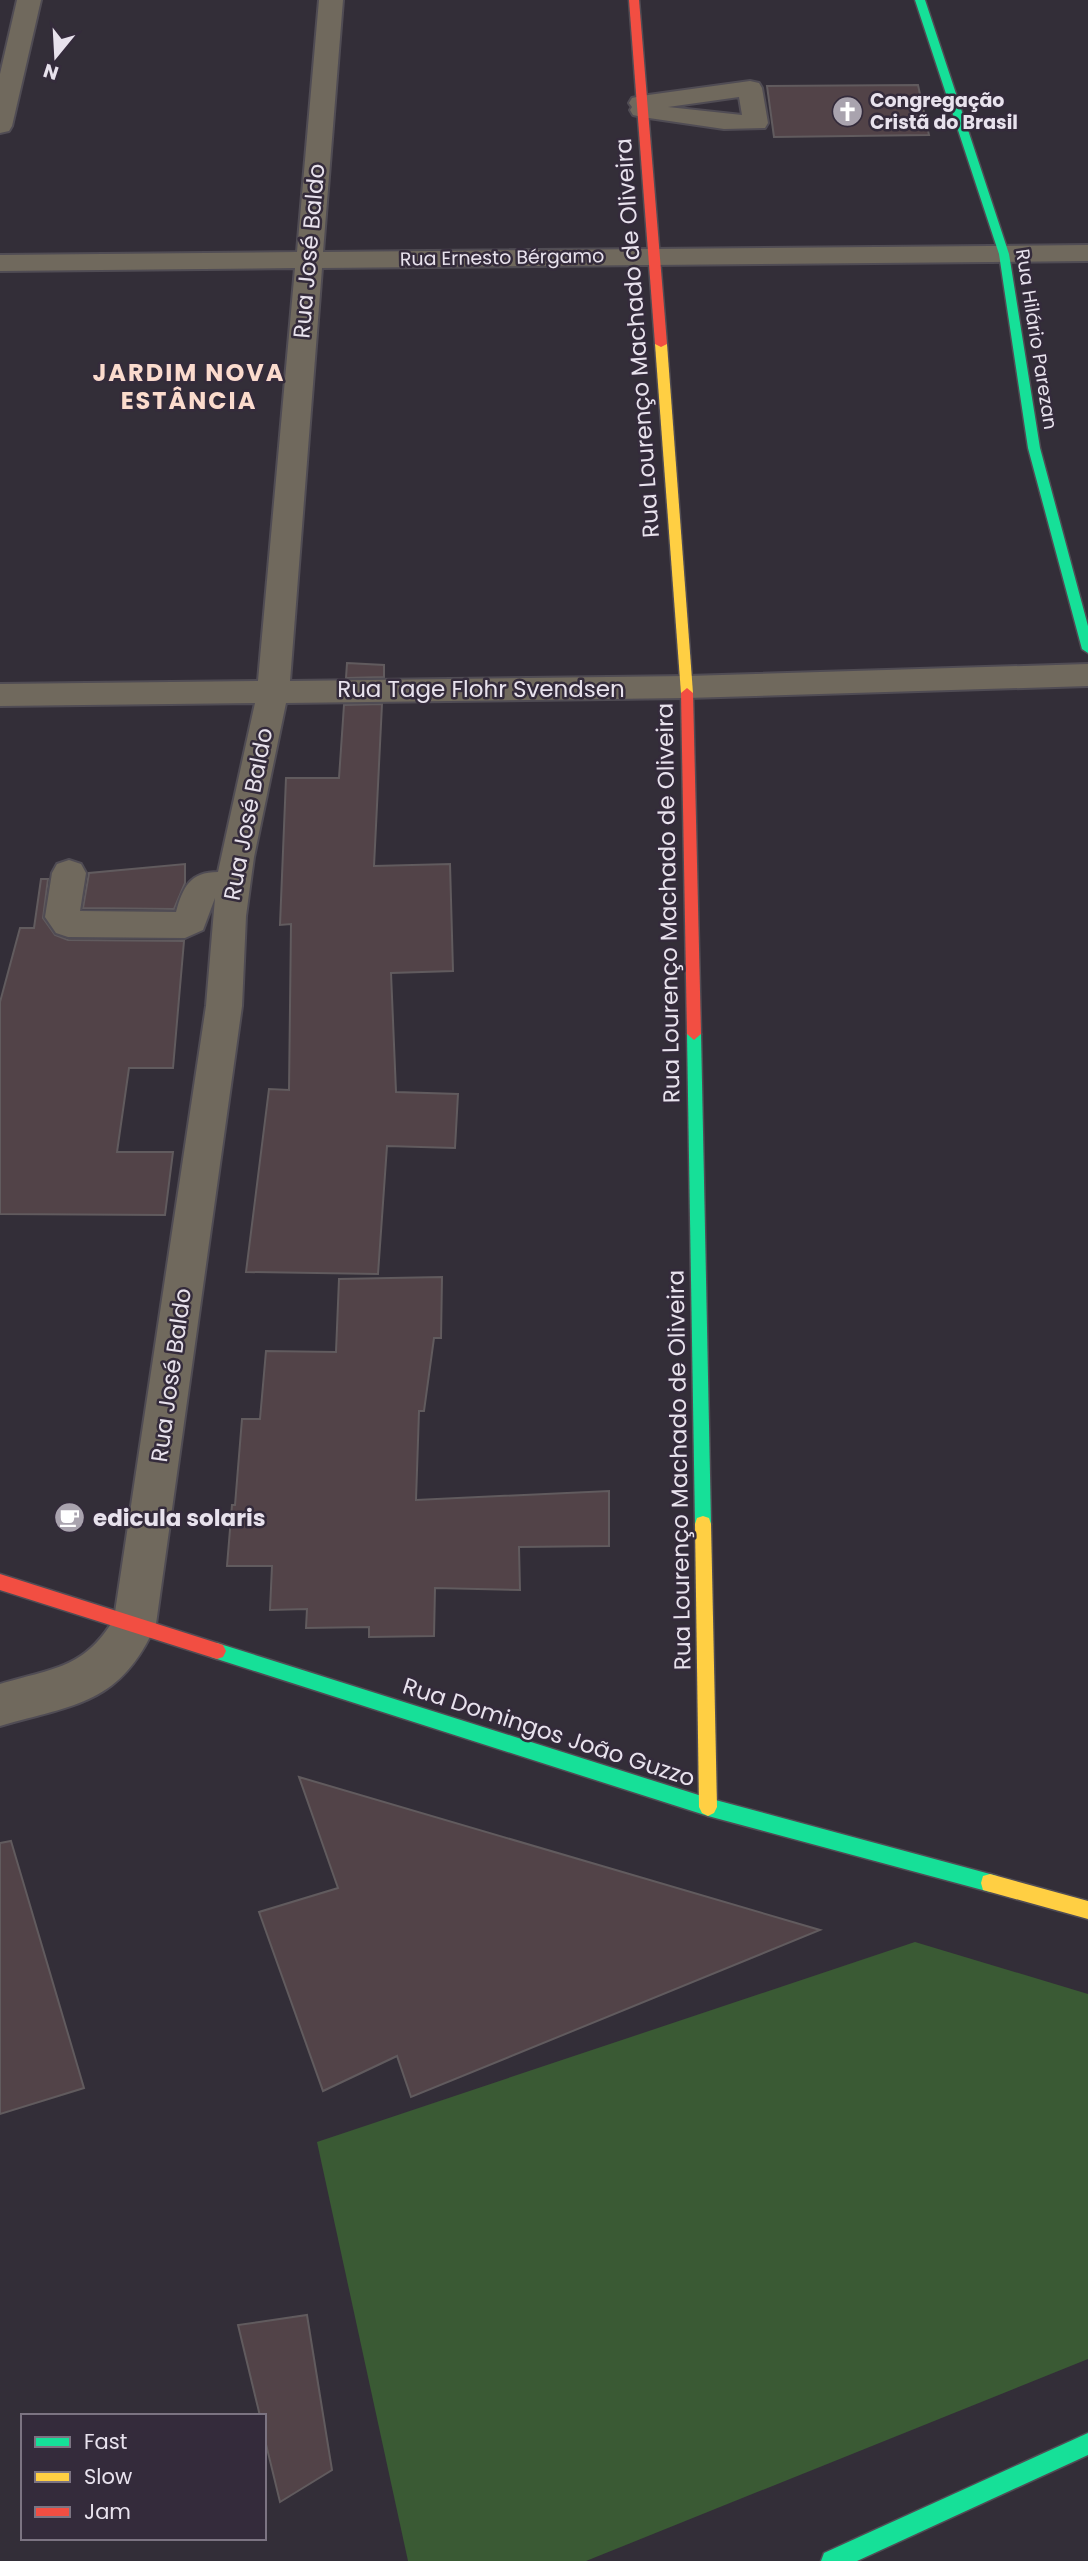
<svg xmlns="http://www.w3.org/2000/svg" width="1088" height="2561" font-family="Poppins,sans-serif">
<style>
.green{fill:#3a5a34}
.building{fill:#524348;stroke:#615b5e;stroke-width:2}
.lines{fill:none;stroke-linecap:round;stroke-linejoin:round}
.street-casing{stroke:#504c54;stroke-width:4}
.fast-casing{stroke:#504c54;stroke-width:3}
.slow-casing{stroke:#504c54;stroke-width:3}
.jam-casing{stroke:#504c54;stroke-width:3}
.street{fill:#70695d;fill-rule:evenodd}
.fast{fill:#16e098;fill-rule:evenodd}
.slow{fill:#ffcf43;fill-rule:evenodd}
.jam{fill:#f24e42;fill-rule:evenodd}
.labels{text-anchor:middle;stroke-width:5;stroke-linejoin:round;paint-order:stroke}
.far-poi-label{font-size:19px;font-weight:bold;fill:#e8e2ed;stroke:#342b3b;text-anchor:start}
.far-street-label{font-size:19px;fill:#e8e2ed;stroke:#342b3b}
.street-label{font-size:23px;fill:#e8e2ed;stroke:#342b3b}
.poi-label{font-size:23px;font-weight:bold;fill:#e8e2ed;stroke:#342b3b;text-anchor:start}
.far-district-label{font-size:24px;font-weight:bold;letter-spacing:2px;fill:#fbdbcd;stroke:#342b3b}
</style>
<rect width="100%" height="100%" fill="#332e38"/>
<!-- green -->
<path class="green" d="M915,1942L1088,1994V2359L586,2561H408L317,2142Z"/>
<!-- building -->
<g class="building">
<path d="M918,85L929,135L774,137L767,86Z"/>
<path d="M347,663L384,665V677L346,678Z"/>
<path d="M382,704L374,866L450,864L453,971L391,973L396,1092L458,1094L455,1148L387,1146L378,1274L246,1272L269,1089L289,1090L291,924L280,925L286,778H339L344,705Z"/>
<path d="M185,864V883L174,909L83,908L89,873Z"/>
<path d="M41,879H48L43,918L55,935L68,940L184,941L173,1068H129L117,1152H173L165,1215L0,1214V1002L20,928H34Z"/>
<path d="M442,1277L441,1338H434L424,1411H419L416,1500L609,1491V1546L519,1547L520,1590L435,1588L434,1636L369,1637V1627L306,1628L307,1609L270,1610L272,1566H227L232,1505H235L242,1419H260L266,1351L336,1352L339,1279Z"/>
<path d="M299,1777L820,1930L411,2097L397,2056L323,2091L259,1912L338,1888Z"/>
<path d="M11,1841L84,2088L0,2114V1843Z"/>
<path d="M307,2315L332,2470L280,2502L264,2436V2416H260L238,2325Z"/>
</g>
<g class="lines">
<defs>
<g id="street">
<path d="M17,0H41L12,126L9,131L0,133V74Z"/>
<path d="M319,0H343L323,252L1088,245V261L322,268L290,681L687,676L1088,664V686L687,698L286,703L254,857L246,916L242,1006L156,1624C121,1704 76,1704 0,1726V1684C53,1668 84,1669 114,1619L206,1006L215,898L203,930L185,938L68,937L56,933L45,917L52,873L57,864L69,860L81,864L86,873L80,911L176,912C183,887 190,872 218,872L255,703L0,706V684L258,681L295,268L0,271V255L297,252Z"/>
<path d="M750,81L759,83L762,88L768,123L765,128L724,129L642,117L633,115L630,110L632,107L629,103L632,98L641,96ZM739,97L742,115L668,107Z"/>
</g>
<g id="fast">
<path d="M915,0H925L1009,254L1040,448L1088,626V653L1082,649L1028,448L999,254Z"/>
<path d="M694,1028L701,1034L711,1524L709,1530L703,1532L697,1530L695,1524L687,1034Z"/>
<path d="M217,1643L708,1798L990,1874L997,1876L999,1883L997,1890L990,1892L708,1816L217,1659L211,1657L208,1651L211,1645Z"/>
<path d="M1088,2433V2455L857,2561H821L824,2553Z"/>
</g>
<g id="slow">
<path d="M661,341L667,344L693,693L687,698L681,693L655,344Z"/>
<path d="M703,1516L709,1518L711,1524L717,1807L714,1813L708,1816L702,1813L699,1807L695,1524L697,1518Z"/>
<path d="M990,1874L1088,1901V1919L983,1890L981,1883L983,1876Z"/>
</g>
<g id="jam">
<path d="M629,0H639L667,344L661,347L655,344Z"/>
<path d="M687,688L693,693L701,1034L694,1040L687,1034L681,693Z"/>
<path d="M0,1574L217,1643L223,1645L226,1651L223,1657L217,1659L0,1590Z"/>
</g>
</defs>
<!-- street casing -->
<use href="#street" class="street-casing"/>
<!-- fast casing -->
<use href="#fast" class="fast-casing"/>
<!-- slow casing -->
<use href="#slow" class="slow-casing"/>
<!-- jam casing -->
<use href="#jam" class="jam-casing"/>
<!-- street -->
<use href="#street" class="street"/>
<!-- fast -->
<use href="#fast" class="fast"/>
<!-- slow -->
<use href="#slow" class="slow"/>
<!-- jam -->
<use href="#jam" class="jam"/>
</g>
<!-- icons -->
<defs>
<symbol id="church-disc" viewBox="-11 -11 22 22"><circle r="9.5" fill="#a9a3ae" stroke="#342b3b"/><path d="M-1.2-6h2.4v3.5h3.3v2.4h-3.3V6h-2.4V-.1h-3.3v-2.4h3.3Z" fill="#fff"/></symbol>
<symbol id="cafe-disc" viewBox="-11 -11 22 22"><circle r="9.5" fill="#a9a3ae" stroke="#342b3b"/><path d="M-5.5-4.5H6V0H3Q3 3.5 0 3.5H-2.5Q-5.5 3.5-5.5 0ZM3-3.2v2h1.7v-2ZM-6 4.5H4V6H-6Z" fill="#fff"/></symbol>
</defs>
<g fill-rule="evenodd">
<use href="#church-disc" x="830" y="94" width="35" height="35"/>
<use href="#cafe-disc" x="52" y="1500" width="35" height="35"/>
</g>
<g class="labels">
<!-- far-poi labels -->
<g class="far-poi-label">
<text x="870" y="107">Congregação<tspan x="870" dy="22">Cristã do Brasil</tspan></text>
</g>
<!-- far-street labels -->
<g class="far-street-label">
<text transform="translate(502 257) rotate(-1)" y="7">Rua Ernesto Bérgamo</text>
<text transform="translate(1037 339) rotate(81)" y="7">Rua Hilário Parezan</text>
</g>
<!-- street labels -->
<g class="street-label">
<text transform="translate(309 251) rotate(-85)" y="8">Rua José Baldo</text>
<text transform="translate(637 338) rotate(-94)" y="8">Rua Lourenço Machado de Oliveira</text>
<text x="481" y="697">Rua Tage Flohr Svendsen</text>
<text transform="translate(248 814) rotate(-79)" y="8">Rua José Baldo</text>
<text transform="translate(668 903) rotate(-91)" y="8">Rua Lourenço Machado de Oliveira</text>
<text transform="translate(171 1375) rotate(-82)" y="8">Rua José Baldo</text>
<text transform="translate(679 1470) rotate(-91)" y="8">Rua Lourenço Machado de Oliveira</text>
<text transform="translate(549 1732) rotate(18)" y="8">Rua Domingos João Guzzo</text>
</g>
<!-- poi labels -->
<g class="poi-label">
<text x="93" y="1526">edicula solaris</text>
</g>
<!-- far-district labels -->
<g class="far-district-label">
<text x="189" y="381">JARDIM NOVA<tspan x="189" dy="28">ESTÂNCIA</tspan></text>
</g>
</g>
<!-- legend -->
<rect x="21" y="2414" width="245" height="126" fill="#342b3b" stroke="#7c7482" stroke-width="2"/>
<rect x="35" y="2437" width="35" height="10" fill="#16e098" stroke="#7c7482" stroke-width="2"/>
<text x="84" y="2449" font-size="21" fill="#e8e2ed">Fast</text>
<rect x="35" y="2472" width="35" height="10" fill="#ffcf43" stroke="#7c7482" stroke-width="2"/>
<text x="84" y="2484" font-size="21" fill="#e8e2ed">Slow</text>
<rect x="35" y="2507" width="35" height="10" fill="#f24e42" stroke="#7c7482" stroke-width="2"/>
<text x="84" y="2519" font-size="21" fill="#e8e2ed">Jam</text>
<!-- north arrow -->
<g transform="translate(56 56) rotate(198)" stroke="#342b3b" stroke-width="5" paint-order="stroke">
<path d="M0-5L12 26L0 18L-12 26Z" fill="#e8e2ed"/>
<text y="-10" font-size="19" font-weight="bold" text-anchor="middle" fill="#e8e2ed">N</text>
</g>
</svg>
